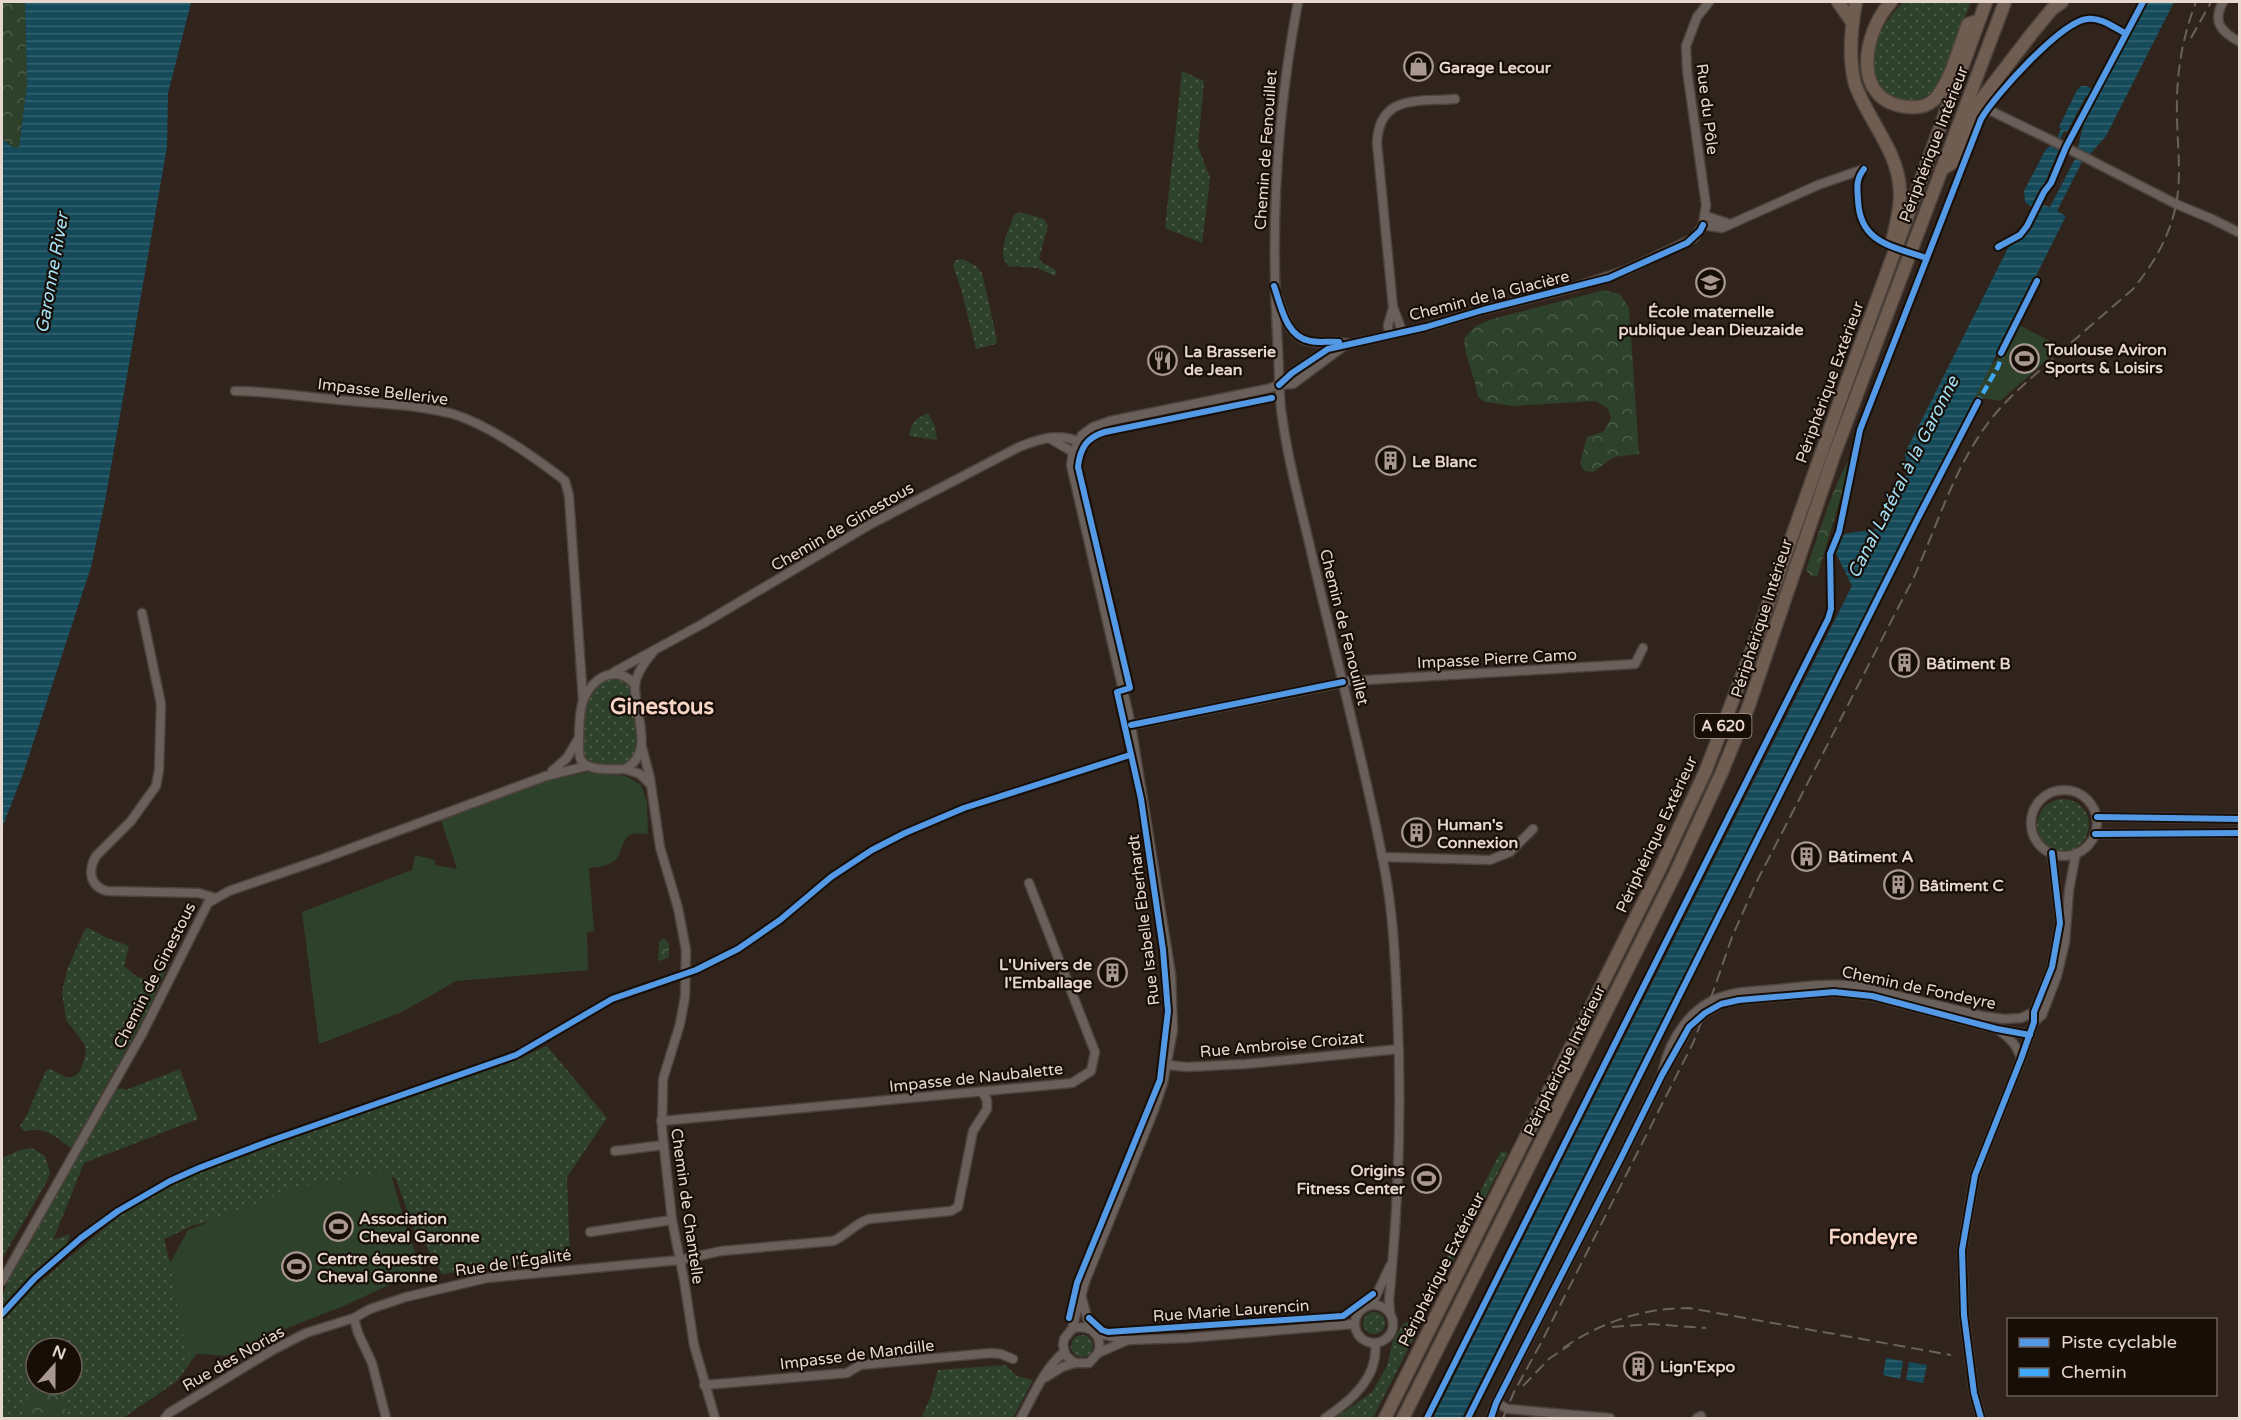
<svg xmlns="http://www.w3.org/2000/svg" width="2241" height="1420" font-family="'Varela Round',sans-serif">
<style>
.grass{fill:url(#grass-dots);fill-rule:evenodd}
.forest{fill:url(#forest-crowns)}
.garden{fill:#2e412b}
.water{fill:url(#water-rules);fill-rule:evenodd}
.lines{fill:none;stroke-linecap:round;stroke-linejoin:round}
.minor-casing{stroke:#4e423c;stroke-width:11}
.highway-casing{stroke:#4e423c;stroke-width:15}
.minor{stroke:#6a605b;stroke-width:8}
.highway{stroke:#6e5d50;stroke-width:12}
.rail{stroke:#6b615c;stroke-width:2;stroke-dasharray:12 6;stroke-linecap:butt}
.quiet{stroke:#3fa9f5;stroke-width:4.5;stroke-dasharray:9 4.5;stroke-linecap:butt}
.cycleway-casing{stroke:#180e08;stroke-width:10}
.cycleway{stroke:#5399e6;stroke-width:6}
.labels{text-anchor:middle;stroke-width:4.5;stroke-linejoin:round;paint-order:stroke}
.shield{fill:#180e08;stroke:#aa9b93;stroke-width:1.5}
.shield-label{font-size:15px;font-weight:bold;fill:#e8d7cf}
.poi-label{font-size:16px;font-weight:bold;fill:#e8d7cf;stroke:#180e08;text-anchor:start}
.street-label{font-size:16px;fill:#e8d7cf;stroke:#180e08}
.water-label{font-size:18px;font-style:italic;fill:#a4e0f5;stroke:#180e08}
.quarter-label{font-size:20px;font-weight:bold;fill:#f6d5c6;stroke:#180e08}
.district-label{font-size:22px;font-weight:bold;fill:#f6d5c6;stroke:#180e08}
</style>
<defs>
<pattern id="grass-dots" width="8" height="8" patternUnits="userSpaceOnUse" patternTransform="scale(1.5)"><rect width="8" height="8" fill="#2e412b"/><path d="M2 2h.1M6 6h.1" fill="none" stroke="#4c5c49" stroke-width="1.8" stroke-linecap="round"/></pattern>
<pattern id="forest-crowns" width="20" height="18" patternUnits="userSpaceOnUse" patternTransform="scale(1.5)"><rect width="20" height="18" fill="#2e412b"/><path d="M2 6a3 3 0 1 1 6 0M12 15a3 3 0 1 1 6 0" fill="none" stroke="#4c5c49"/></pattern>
<pattern id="water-rules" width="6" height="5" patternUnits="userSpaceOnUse" patternTransform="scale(1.5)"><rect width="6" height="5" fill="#144a59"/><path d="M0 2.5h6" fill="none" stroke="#366370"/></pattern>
</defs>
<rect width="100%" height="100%" fill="#31241d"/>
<!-- grass -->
<g class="grass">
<path d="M1904,2H1971L1939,84C1921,109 1883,107 1873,76C1866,52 1886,16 1904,2Z"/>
<path d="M1182,71L1204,81L1198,146L1210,178L1202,243L1165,228Z"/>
<path d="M1020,212L1044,219L1048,226L1039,259C1044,266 1051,265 1056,271L1055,276L1037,268L1008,266C996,252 1009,230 1014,215Z"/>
<path d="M963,259L976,266L982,273L997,340L996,344L976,349L961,289L953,265L956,260Z"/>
<path d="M928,413L935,426L937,440L909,436C912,422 915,419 928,413Z"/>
<path d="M617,676L631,685L640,746L638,752L624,766H599L587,763C581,753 582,746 582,735C583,707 585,685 617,676Z"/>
<circle cx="2063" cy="825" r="26"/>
<path d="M88,928L107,938L129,946L124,966L137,977L150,980L160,974L170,961L148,1011L71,1148C53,1135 47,1127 24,1131L20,1126L27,1115L45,1072L49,1069L69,1078L76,1075L81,1069L86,1053L85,1045L66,1020L62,992L67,970L85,929Z"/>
<path d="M547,1046L607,1118L567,1177L570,1259L442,1274L425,1244L418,1241L396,1179L389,1174L252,1213L194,1225L164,1239L170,1263L177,1273L202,1346L177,1381L123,1418H2V1318L23,1296L126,1210L192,1174L283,1139L516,1060ZM36,1348H72V1384H36Z"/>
<path d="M180,1069L198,1119L84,1163L53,1240L70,1234L67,1244L37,1270L2,1309V1295L12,1273L116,1090L122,1088L126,1090Z"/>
<path d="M32,1148L45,1156L50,1173L46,1183L2,1259V1158L20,1150Z"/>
<path d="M1501,1151L1508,1153L1373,1418H1335L1372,1392L1387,1366L1393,1340L1404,1323L1412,1324Z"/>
<circle cx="1374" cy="1323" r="11"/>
<circle cx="1082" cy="1346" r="11"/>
<path d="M1005,1365L1017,1376L1033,1380L1013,1418H921L931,1396L938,1370Z"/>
</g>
<!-- forest -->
<g class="forest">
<path d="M2,2H25L27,85L19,147L15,148L2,139Z"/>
<path d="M1604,290L1620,294L1629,308L1639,454L1614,457L1593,472L1584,471L1580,463L1587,437L1603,432L1611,418L1608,409L1596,401L1512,406L1485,402L1478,397C1475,376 1465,359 1464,338L1476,326L1492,319Z"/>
<path d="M1853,456L1817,577L1810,575L1806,570C1813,551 1840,464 1853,456Z"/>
<path d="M662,939H665L669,944V957L660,961L658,960L659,942Z"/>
<path d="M36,1369V1384H60L66,1416L64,1418H26L25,1406Z"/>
</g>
<!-- garden -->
<g class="garden">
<path d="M2019,325L2062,347L2000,401L1975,397L1991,365L2006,351Z"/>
<path d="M587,772L626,776L641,785L647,801L648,834C644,834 638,833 633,834C621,837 623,851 617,858C610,866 599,867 589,868L594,931L587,932L588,970L456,981L402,1012L319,1044L302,912L412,870L415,855L435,860V865L457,869L441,820L550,780Z"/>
<path d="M390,1171L409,1236L422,1270L346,1305L275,1333L226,1356L186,1353L170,1263L188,1230L301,1186Z"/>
</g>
<!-- water -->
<g class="water">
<path d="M25,2L191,3L168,93L167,147L105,501L91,567L23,774L2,828V139L14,148L19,147L27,85Z"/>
<path d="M2147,2H2174L2106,136L2089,155L2086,154L2057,211L2066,216L1462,1418H1433L1852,586L1836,553L1844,534L1881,528L1907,473L1905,453L2011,242L2027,234L2038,212L2025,202L2024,191L2046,149L2054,144L2061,129L2059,127L2077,90L2081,86H2086L2099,92ZM2086,96L2095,100L2083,126L2076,157L2050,207L2037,203V201L2059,150L2058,145L2064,131L2067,132Z"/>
<path d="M1886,1358L1903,1361L1900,1379L1883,1375Z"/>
<path d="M1909,1362L1927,1365L1923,1383L1906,1380Z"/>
</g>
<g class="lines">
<defs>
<g id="minor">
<path d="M1298,2C1276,117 1270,232 1278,350C1279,369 1279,389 1281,409C1287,457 1300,504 1311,551C1335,656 1364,760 1384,866C1393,911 1395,957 1397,1004C1402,1103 1399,1201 1389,1300L1390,1313"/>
<path d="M2223,2C2212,22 2221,32 2240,42"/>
<path d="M1987,109L2051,140L2176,204L2212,219L2240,233"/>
<path d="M1706,216L1730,224"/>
<path d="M1703,225L1722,228L1818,185L1864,169"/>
<path d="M1277,295C1284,314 1288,339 1312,342C1323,343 1334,341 1345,343"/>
<path d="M1402,331L1393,307L1377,143C1379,94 1418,102 1455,99"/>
<path d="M1389,334L1388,325L1393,308"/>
<path d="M1279,385L1292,373L1328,349L1426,327L1483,310L1575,287L1627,270L1694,238L1703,225L1706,205L1687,70L1686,46L1697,17L1709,2"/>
<path d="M235,391C270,391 304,397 339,400C377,404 416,404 453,414C488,425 530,454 559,476L565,481L569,496L583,700"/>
<path d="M1049,438L1073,452"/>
<path d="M142,613L161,704L159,770L156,786L131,821L96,856C88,870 89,886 107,891L199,893L215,898"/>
<path d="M614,672L704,623L869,525L1019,447C1039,439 1057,433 1077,441"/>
<path d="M635,685C617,663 592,677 583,701C579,713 579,729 579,742C579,747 578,755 581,760C588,772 613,769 625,769C656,752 634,714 635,686C636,673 645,662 653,652"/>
<path d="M1131,725L1350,681L1635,664L1643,648"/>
<path d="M642,747L650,778L660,847L678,908L686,950L685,997L680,1024L663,1079L662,1129L672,1220L684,1280L694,1345L715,1418"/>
<path d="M625,769L640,774L649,783"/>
<path d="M552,771L567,758L578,739"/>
<circle cx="2064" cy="823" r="33"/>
<path d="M2097,817L2240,819"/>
<path d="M2095,834L2240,833"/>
<path d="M1382,857L1490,860L1510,852L1533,829"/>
<path d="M2034,1022L2042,1015L2057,976L2065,942L2069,890L2076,853"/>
<path d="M2000,1031C2011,1039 2016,1045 2021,1058"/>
<path d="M1168,1065L1187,1067L1246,1064L1399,1049"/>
<path d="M1663,1070C1670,1038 1692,1005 1724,996C1742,990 1761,991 1779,989C1805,986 1830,983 1857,986L1982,1016L2004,1019L2021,1018L2034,1012"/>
<path d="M661,1121L1072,1083L1091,1071L1095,1052L1029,883"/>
<path d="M615,1151L664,1145"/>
<path d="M590,1232L672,1220"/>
<path d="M2,1281L142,1034L208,903L229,891L322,859L546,776L587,766"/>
<path d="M1082,1298L1090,1329"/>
<circle cx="1374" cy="1324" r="19"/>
<path d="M1369,1305L1374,1300L1390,1266"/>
<path d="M1072,1329C1089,1323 1104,1335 1098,1353L1089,1363H1075L1066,1356L1063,1345L1064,1339L1072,1329L1085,1282L1154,1110L1163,1083L1173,1030L1171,974L1131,725L1071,465L1073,452L1082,435L1093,427L1110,421L1267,389L1279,385L1293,384L1348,343"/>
<path d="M1095,1333L1128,1340L1187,1338L1354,1324"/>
<path d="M1098,1353L1128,1340"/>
<path d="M1046,1377L1062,1367L1075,1363"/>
<path d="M704,1385L847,1373L860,1365L991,1353L1001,1354L1013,1359"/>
<path d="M1496,1403L1508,1409L1610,1418"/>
<path d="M165,1418L169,1413L271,1351L306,1333L354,1318"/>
<path d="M386,1418L372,1363L358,1333L354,1318L370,1309L406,1297L487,1278L680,1260L721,1251L833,1241C847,1235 854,1224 869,1219L951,1211L958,1207L959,1202L973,1131L987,1109V1100L982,1092"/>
<path d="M1021,1418C1033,1396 1044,1369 1064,1352"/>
<path d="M1325,1418C1351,1401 1379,1377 1375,1343"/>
<path d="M1491,1418L1496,1403L1621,1158L1662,1075L1689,1027L1705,1013L1721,1004L1739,1000L1834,992L1872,996L1997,1029L2030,1035"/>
<path d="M1697,1418L1701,1416"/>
<path d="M1981,1418L1974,1393L1964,1315L1962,1250L1975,1175L2021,1059L2034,1022V1012L2052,967L2060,923L2052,853"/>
</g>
<g id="highway">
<path d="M1838,2L1852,22"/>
<path d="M1856,2C1851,29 1848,57 1855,84C1868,121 1899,151 1900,192C1901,209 1895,227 1892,243"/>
<path d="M1891,2C1863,32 1850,102 1908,107C1917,108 1927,106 1934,100C1950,84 1960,45 1968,24L1974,22"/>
<path d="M1941,170L1952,163L1967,124L1980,101L2033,32L2052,9L2062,2"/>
<path d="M1385,1418L1658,873L1706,770L1749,658L1842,395L1986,2"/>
<path d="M1403,1418L1676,872L1722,772L1748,708L1834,455L2005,2"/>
</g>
</defs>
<!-- minor casing -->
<use href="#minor" class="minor-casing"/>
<!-- highway casing -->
<use href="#highway" class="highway-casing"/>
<!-- minor -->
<use href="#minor" class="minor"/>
<!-- highway -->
<use href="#highway" class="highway"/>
<!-- rail -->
<g class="rail">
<path d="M2191,38L2211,2"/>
<path d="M1612,1327L1651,1324L1706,1328"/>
<path d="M1563,1348C1602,1322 1642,1308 1689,1308L1951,1355"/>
<path d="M1523,1386L1550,1358L1570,1345"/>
<path d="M1503,1418L1514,1392L1542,1341L1693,1043L1713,992L1732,937L1756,883L1913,579C1936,529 1951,476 1983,430C2000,405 2023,385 2046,365C2074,340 2103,315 2132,290C2153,265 2169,238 2176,205C2182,175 2177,144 2177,114C2176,75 2182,38 2196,2"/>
</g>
<!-- quiet -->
<path class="quiet" d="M1976,405L1998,367L2004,349"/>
<defs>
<g id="cycleway">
<path d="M1864,169C1856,179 1857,187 1858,199C1859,243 1892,246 1926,258"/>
<path d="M1998,247L2020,235L2027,226L2044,192L2051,183L2066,147L2143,2"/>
<path d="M1274,286C1281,306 1286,337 1310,341C1319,343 1329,341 1339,342"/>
<path d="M2001,353L2037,281"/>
<path d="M1279,385L1292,373L1328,349L1426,327L1483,310L1609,278L1687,243L1700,231L1703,225"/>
<path d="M1131,725L1343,682"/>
<path d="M2097,817L2240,819"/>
<path d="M2095,834L2240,833"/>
<path d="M2,1314L35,1278L81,1238L118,1211L170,1181L199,1168L270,1141L516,1055L612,999L696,970L738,949L780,920L831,877L872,850L905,833L964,808L1130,755"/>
<path d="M1069,1318L1077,1283L1160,1080L1168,1011L1163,950L1141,799L1117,692L1130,688L1078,467C1080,448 1087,437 1105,432L1272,398"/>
<path d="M1089,1318L1102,1330L1108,1332L1343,1316L1373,1294"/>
<path d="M1427,1418L1828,619L1831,609L1830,554L1839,532L1860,430L1981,119C1995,95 2061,22 2087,19C2101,17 2113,27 2125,33"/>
<path d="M1468,1418L1916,522L1978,402"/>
<path d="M1491,1418L1496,1403L1621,1158L1662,1075L1689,1027L1705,1013L1721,1004L1739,1000L1834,992L1872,996L1997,1029L2030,1035"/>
<path d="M1981,1418L1974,1393L1964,1315L1962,1250L1975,1175L2021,1059L2034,1022V1012L2052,967L2060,923L2052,853"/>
</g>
</defs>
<!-- cycleway casing -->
<use href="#cycleway" class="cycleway-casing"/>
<!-- cycleway -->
<use href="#cycleway" class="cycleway"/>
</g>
<!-- icons -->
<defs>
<symbol id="shop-ring" viewBox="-11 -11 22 22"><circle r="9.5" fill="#180e08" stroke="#a89891" stroke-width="1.5"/><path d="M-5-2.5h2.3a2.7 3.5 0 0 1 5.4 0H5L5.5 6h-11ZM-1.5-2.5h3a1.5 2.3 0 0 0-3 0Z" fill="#a89891"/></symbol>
<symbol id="school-ring" viewBox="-11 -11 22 22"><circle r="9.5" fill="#180e08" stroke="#a89891" stroke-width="1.5"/><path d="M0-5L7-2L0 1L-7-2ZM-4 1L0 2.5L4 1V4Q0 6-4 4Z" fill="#a89891"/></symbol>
<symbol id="stadium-ring" viewBox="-11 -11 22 22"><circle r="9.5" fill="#180e08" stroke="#a89891" stroke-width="1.5"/><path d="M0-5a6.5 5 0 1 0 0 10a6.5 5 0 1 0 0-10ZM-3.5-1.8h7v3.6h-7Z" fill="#a89891"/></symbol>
<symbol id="restaurant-ring" viewBox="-11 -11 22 22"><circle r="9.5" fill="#180e08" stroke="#a89891" stroke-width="1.5"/><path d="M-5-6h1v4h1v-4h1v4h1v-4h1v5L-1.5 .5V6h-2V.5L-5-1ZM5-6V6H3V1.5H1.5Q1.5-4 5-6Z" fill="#a89891"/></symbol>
<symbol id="building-ring" viewBox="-11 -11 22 22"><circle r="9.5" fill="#180e08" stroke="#a89891" stroke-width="1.5"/><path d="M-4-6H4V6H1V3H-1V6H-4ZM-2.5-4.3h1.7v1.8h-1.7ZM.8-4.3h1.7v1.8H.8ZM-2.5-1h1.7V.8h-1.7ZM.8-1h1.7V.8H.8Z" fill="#a89891"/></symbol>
</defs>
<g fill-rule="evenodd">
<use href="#shop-ring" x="1402" y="50" width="33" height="33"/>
<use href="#school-ring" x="1694" y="266" width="33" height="33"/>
<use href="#stadium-ring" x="2008" y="342" width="33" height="33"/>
<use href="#restaurant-ring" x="1146" y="344" width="33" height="33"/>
<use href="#building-ring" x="1374" y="444" width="33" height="33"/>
<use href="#building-ring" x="1888" y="646" width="33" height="33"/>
<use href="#building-ring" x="1400" y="816" width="33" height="33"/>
<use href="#building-ring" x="1790" y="840" width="33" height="33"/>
<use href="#building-ring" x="1882" y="868" width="33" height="33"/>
<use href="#building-ring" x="1096" y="956" width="33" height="33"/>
<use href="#stadium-ring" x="1410" y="1162" width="33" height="33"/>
<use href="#stadium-ring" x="322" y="1210" width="33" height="33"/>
<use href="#stadium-ring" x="280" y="1250" width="33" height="33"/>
<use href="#building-ring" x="1622" y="1350" width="33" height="33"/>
</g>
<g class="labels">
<!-- shield labels -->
<rect class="shield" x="1694.5" y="714" width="57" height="24" rx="4.5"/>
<g class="shield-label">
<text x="1723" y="731">A 620</text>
</g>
<!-- poi labels -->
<g class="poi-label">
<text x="1439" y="73">Garage Lecour</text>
<text x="1711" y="317" text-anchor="middle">École maternelle<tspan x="1711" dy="18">publique Jean Dieuzaide</tspan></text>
<text x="2045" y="355">Toulouse Aviron<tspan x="2045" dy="18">Sports &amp; Loisirs</tspan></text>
<text x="1184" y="357">La Brasserie<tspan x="1184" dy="18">de Jean</tspan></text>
<text x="1412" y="467">Le Blanc</text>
<text x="1926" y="669">Bâtiment B</text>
<text x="1437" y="830">Human's<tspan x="1437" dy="18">Connexion</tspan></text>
<text x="1828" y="862">Bâtiment A</text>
<text x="1919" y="891">Bâtiment C</text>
<text x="1092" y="970" text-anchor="end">L'Univers de<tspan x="1092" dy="18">l'Emballage</tspan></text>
<text x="1405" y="1176" text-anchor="end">Origins<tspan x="1405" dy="18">Fitness Center</tspan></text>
<text x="359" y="1224">Association<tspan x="359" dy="18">Cheval Garonne</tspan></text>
<text x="317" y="1264">Centre équestre<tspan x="317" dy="18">Cheval Garonne</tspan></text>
<text x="1660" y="1372">Lign'Expo</text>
</g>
<!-- street labels -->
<g class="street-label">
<text transform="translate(1708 109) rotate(83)" y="6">Rue du Pôle</text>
<text transform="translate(1933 144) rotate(-69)" y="6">Périphérique Intérieur</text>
<text transform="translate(1265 150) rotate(-86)" y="6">Chemin de Fenouillet</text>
<text transform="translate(1489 295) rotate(-14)" y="6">Chemin de la Glacière</text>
<text transform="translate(1829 382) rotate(-70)" y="6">Périphérique Extérieur</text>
<text transform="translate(383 391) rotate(7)" y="6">Impasse Bellerive</text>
<text transform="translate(842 526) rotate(-30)" y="6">Chemin de Ginestous</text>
<text transform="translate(1761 618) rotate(-72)" y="6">Périphérique Intérieur</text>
<text transform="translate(1345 627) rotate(76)" y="6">Chemin de Fenouillet</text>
<text transform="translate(1497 658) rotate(-3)" y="6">Impasse Pierre Camo</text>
<text transform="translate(1656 834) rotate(-65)" y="6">Périphérique Extérieur</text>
<text transform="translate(1143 920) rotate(-97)" y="6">Rue Isabelle Eberhardt</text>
<text transform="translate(154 975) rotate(-63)" y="6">Chemin de Ginestous</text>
<text transform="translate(1919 987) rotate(12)" y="6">Chemin de Fondeyre</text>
<text transform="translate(1282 1044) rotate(-5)" y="6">Rue Ambroise Croizat</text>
<text transform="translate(1564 1060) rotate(-64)" y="6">Périphérique Intérieur</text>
<text transform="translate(976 1077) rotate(-6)" y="6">Impasse de Naubalette</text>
<text transform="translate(688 1206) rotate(82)" y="6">Chemin de Chantelle</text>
<text transform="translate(513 1262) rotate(-8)" y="6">Rue de l'Égalité</text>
<text transform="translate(1441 1269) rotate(-63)" y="6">Périphérique Extérieur</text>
<text transform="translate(1231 1310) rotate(-4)" y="6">Rue Marie Laurencin</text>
<text transform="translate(857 1354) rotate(-7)" y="6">Impasse de Mandille</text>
<text transform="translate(233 1358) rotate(-30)" y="6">Rue des Norias</text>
</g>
<!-- water labels -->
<g class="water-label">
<text transform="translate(52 273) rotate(-80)" y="6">Garonne River</text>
<text transform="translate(1903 477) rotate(-63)" y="6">Canal Latéral à la Garonne</text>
</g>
<!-- quarter labels -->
<g class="quarter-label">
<text x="1873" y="1244">Fondeyre</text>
</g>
<!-- district labels -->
<g class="district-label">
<text x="662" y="714">Ginestous</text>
</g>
</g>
<!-- border -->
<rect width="2241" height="1420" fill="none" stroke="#e8d7cf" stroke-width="6"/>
<!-- legend -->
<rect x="2007" y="1318" width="210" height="78" fill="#180e08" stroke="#6b5e58" stroke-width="1.5"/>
<rect x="2019" y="1338" width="30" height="9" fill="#5399e6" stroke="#6b5e58" stroke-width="1.5"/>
<text x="2061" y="1348" font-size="18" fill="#e8d7cf">Piste cyclable</text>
<rect x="2019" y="1368" width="30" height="9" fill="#3fa9f5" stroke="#6b5e58" stroke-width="1.5"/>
<text x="2061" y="1378" font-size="18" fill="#e8d7cf">Chemin</text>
<!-- north arrow -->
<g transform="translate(54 1366) rotate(21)"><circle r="28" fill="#180e08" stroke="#6b5e58" stroke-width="1.5"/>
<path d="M0-4.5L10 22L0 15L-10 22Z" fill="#a89891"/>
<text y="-9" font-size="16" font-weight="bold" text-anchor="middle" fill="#e8d7cf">N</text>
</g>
</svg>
